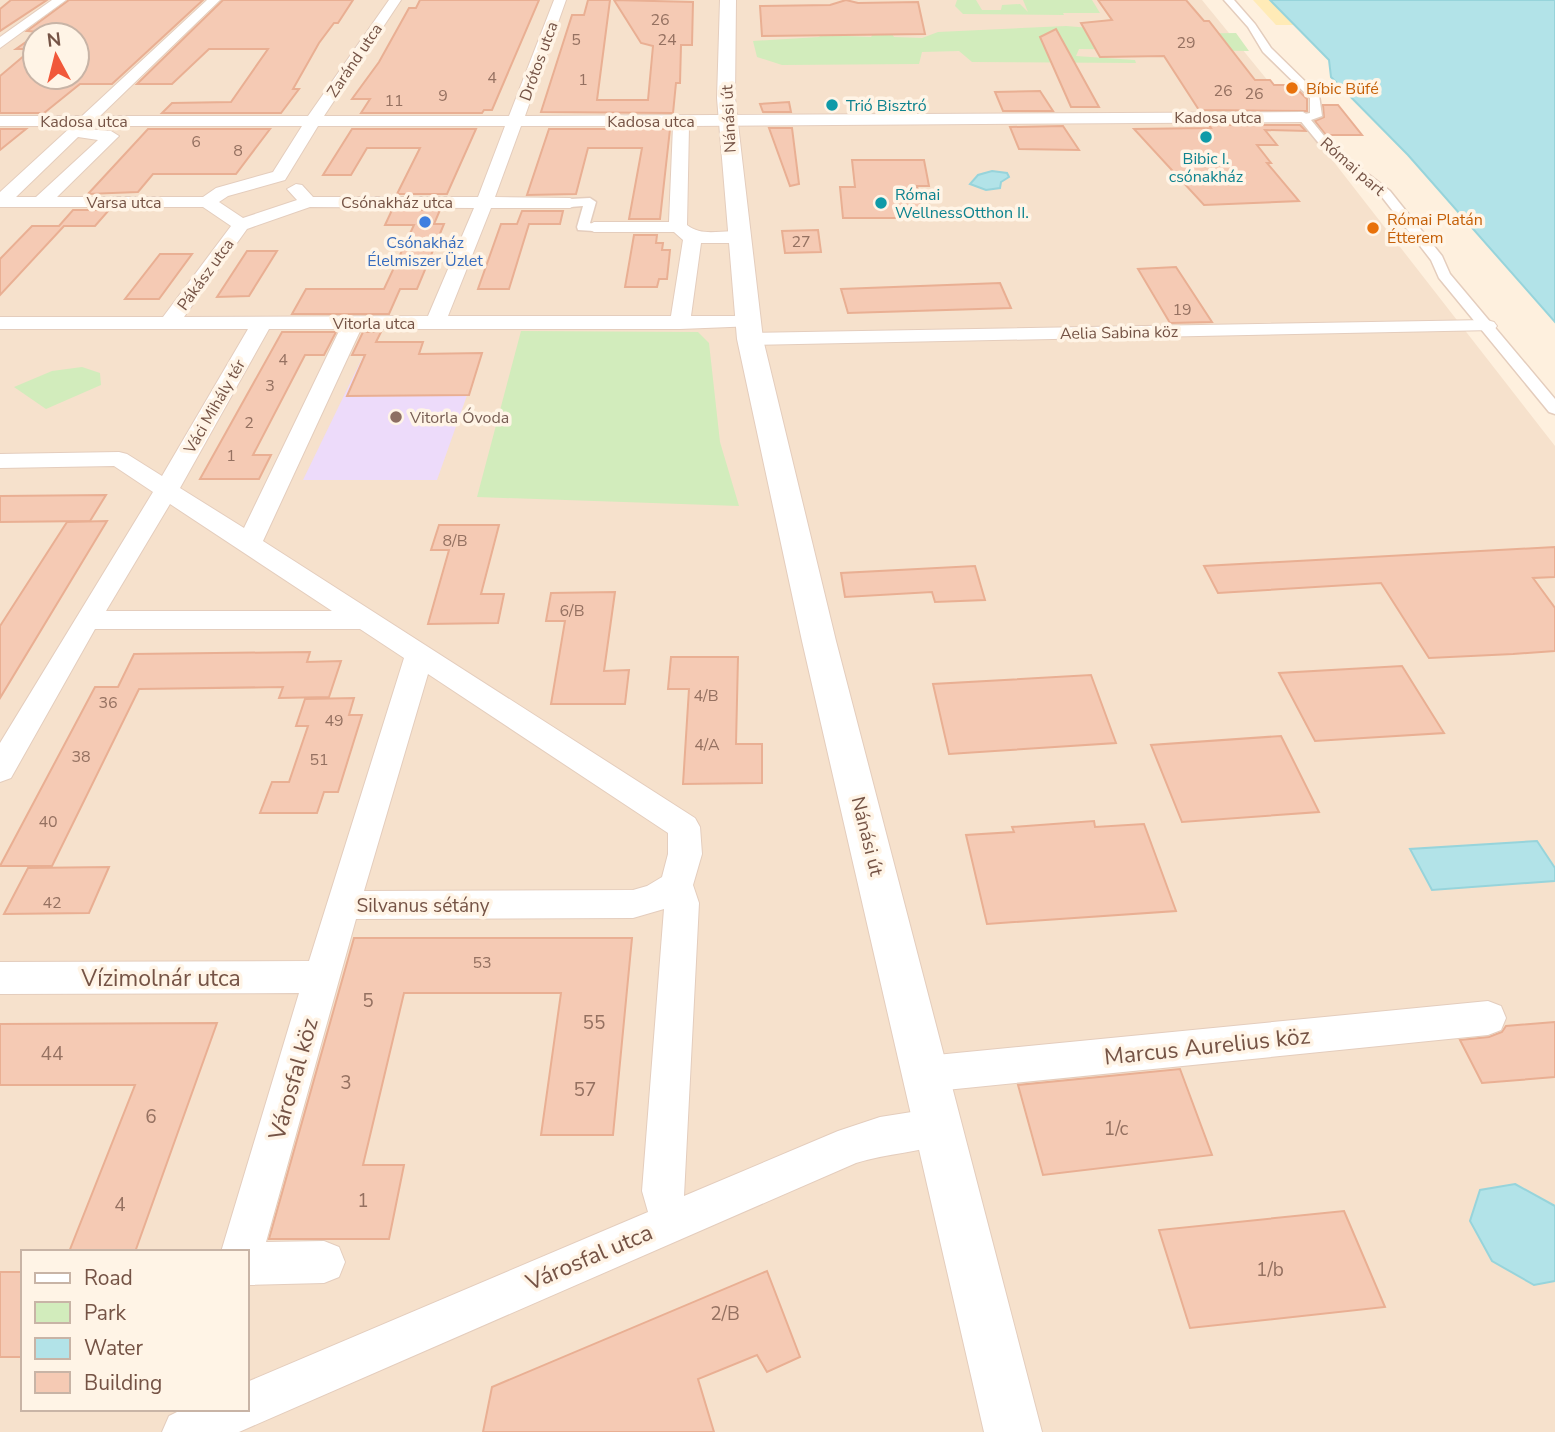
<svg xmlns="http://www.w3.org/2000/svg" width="1555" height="1432" font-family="'Nunito Sans',sans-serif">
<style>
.residential{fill:#f6e1cc;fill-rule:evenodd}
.education{fill:#eddbfa}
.green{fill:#d2ecbc}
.sand{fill:#ffebb7}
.water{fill:#b2e3e8;stroke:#97d4db;stroke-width:2}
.building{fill:#f5cab4;stroke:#e9af93;stroke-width:2;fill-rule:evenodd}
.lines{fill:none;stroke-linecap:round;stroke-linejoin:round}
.pedestrian-casing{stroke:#e4cdbd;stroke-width:3}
.minor-casing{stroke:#e4cdbd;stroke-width:2}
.tertiary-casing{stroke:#e4cdbd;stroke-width:2}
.pedestrian{fill:#fff;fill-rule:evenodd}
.minor{fill:#fff;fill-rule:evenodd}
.tertiary{fill:#fff;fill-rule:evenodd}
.food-dot{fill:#e8710a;stroke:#fff4e6;stroke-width:2.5}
.culture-dot{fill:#0f9aa8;stroke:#fff4e6;stroke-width:2.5}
.shop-dot{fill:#3f7fe0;stroke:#fff4e6;stroke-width:2.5}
.education-dot{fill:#8d6e63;stroke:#fff4e6;stroke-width:2.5}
.labels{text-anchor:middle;stroke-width:7;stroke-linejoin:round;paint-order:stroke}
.number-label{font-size:16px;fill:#957161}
.far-street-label{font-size:16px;fill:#755345;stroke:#fff4e6}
.far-food-label{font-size:16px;fill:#c56008;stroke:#fff4e6;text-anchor:start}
.far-culture-label{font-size:16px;fill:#0d838f;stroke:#fff4e6;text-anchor:start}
.far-shop-label{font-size:16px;fill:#366cbe;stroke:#fff4e6}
.far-education-label{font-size:16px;fill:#785e54;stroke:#fff4e6;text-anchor:start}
.street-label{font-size:19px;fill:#755345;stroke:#fff4e6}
.near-number-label{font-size:19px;fill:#957161}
.near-street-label{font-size:23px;fill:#755345;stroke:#fff4e6}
</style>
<rect width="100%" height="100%" fill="#fef0de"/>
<!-- residential -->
<path class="residential" d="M0,0H1202L1330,157L1555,446V1432H0ZM35,35H77V77H35ZM23,1252H247V1409H23Z"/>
<!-- education -->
<path class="education" d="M370,342H423L419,354L482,353L437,480H303Z"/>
<!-- green -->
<g class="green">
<path d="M957,0H976L982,10H1001L1002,5L1020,4L1028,12L1023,0H1092L1100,13H1063L1064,15L963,14L955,6Z"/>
<path d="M1066,26L1165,34L1236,33L1249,51L1079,49L1076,56L1135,60L1136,63L972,62L959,51L922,52L919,64L782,65L757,57L753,41L819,37L827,30L846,31L848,36L871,37L875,31H890L894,37L922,38L938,32Z"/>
<path d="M521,331L698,332L709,343L720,442L739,506L477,497Z"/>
<path d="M82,367L100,373L101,385L46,409L14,387L52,371Z"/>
</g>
<!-- sand -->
<path class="sand" d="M1253,0H1283L1297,25H1276Z"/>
<!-- water -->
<g class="water">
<path d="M1270,0H1555V322L1408,155L1331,77L1329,60Z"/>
<path d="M992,171L1007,173L1009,177L1001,182L1000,188L986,190L970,184L978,175Z"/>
<path d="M1537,841L1555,868V881L1432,890L1410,849Z"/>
<path d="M1515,1184L1555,1206V1281L1534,1285L1492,1261L1470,1221L1480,1190Z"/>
</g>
<!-- building -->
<g class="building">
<path d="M11,0H47L0,31V9Z"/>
<path d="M69,0H203L112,84H80L44,113H0V76L32,49H16L40,32L27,31ZM35,35H77V77H35Z"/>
<path d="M223,0H353L338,23H334L319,43L293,89H299L281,113H162L172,103L231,102L268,49H209L172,84H137Z"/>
<path d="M420,0H539L492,110H484L482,113H361L370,99H352L379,62L409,8H416Z"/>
<path d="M588,0H610L597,100H648L653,46L641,43L614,0L693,2L692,45H681L680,83H676L673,113L541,112L572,15H584Z"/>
<path d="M846,0L858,3L918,2L925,34L762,36L760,6L830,5Z"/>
<path d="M1098,0H1186L1204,21H1209L1255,80H1270L1274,85H1293L1307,99V111L1199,110L1164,56L1100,57L1081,23L1112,20Z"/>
<path d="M1056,29L1099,107H1071L1040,37Z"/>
<path d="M1040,91L1053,111H1003L995,92Z"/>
<path d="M789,102L791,112H763L760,104Z"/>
<path d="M1323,105H1338L1362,135H1326L1315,121L1324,117Z"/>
<path d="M1209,125H1300L1306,131L1265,130L1277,145H1257L1271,163H1267L1299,201L1204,205L1134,129L1211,128Z"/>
<path d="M1063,126L1079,150L1019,149L1010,127Z"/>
<path d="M769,128H792L799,184L790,186Z"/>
<path d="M0,129H26L0,150Z"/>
<path d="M148,129H270L236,174H153L138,192L88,194Z"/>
<path d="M352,129H476L447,194H397L420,148H367L351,175H323Z"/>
<path d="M549,129H670L660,219H629L642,148H588L576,194L527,195Z"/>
<path d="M852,160H924L929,186H917L923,218H843L840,187H855Z"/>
<path d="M73,210H109L95,226H64L0,295V259L32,226H59Z"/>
<path d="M392,210H440L434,224H444L417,289H400L389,314H292L306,289H384L414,225H385Z"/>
<path d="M522,211H563L560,224H529L509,289H478L501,224H517Z"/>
<path d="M818,230L821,252L785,253L782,231Z"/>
<path d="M634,235H657L656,243H663L662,250H670L667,279H659L657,287H625Z"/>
<path d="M247,251H277L249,296L217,297Z"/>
<path d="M160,254H192L159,299H125Z"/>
<path d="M1176,267L1212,322L1170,323L1138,269Z"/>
<path d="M1000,283L1011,308L848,313L841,289Z"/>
<path d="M282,332H336L324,355H305L253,455H271L259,479H200Z"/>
<path d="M363,332H381L376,342H423L419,354L482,353L469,395L347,396L365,355H352Z"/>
<path d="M106,495L90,521L0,522V496Z"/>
<path d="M107,521L0,698V626L67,522Z"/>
<path d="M439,525H499L481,594H504L498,623L428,624L449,550H431Z"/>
<path d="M1555,547V577L1533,578L1555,608V651L1513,654L1429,658L1381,583L1218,593L1204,566Z"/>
<path d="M975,566L985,600L935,602L932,592L845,597L841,573Z"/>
<path d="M615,592L604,671L629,670L625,704H551L565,621H546L551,593Z"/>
<path d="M310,652L307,662L341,661L329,697L279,698L283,687L139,689L52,866H0L95,687H118L134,654Z"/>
<path d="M671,657H738L736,744H762V783L683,784L689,689H668Z"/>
<path d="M1402,666L1444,733L1315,741L1279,673Z"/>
<path d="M1091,675L1116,743L949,754L933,684Z"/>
<path d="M354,698L349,715H362L338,792H324L317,813H260L272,782H289L308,726H296L305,699Z"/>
<path d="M1281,736L1319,812L1182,822L1151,745Z"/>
<path d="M1094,821L1095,827L1144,824L1176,911L987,924L966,835L1014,832L1012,827Z"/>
<path d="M109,867L89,913L4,914L28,868Z"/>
<path d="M354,938H632L613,1135H541L561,993H404L363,1165H404L389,1239H269Z"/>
<path d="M1555,1022V1077L1482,1083L1460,1040L1489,1037L1502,1032L1506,1026Z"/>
<path d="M217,1023L135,1252H69L135,1085H0V1024Z"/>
<path d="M1180,1069L1212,1155L1043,1175L1018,1085Z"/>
<path d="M1344,1211L1385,1307L1190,1328L1159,1230Z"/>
<path d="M767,1271L800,1357L767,1372L757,1355L698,1379L714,1432H483L492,1387Z"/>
<rect x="0" y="1272" width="23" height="85"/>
</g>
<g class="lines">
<defs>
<g id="pedestrian">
<path d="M1224,0H1234L1255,24L1271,48L1319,95L1322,116L1311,120L1334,148L1390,191L1442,256L1450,274L1555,399V414L1549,412L1439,278L1431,260L1382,197L1326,152L1299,119V115L1310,113V98L1263,52L1248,27Z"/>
<path d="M590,198L596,202L590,223L600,227L594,231L578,230L577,227L583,206L570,207L564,203L570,199Z"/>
</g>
<g id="minor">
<path d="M52,0H66L0,48V37Z"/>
<path d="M207,0H220L100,116H308L389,0H401L324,116H509L554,0H566L525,116L1303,112L1311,117L1303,122L689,126L687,225C707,241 735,223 748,237L739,243H701L691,316H748L755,318L758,322L755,326L680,329H361L263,541L695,818L700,827L702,854L693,885L699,903L684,1196L838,1131L880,1117L937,1108L951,1113L957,1127L951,1141C921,1153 887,1153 856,1163L239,1432H162L169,1416L183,1409H247V1382L648,1212L642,1191L664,909L633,918L356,919L266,1242L324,1241L339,1247L345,1262L339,1277L324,1283L247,1285V1252H221L299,993L0,994V962L309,961L404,658L360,629H95L11,778L0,782V743L153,492L114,466L0,468V454L119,452L127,454L162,476L248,329H0V317H163L231,226L203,207H0V192L72,126H0V116H82ZM90,126H302L273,172L216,188L203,197H57L119,136L111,131L87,129ZM318,126H505L478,197H313L302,185L296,184L287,189L297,200L243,218L219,202L228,196L285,180ZM521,126H673L669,222H594L585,227L594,232H674L683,240L671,316H448L491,208H570L579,203L570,198L495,197ZM78,137L98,140L36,197H16ZM310,207L474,208L428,316L184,317L247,229ZM269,329H340L244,528L180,488ZM170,504L332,611H106ZM428,674L668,833V854L662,877L647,886L633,890L364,891Z"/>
<path d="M1487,320L1494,322L1497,326L1494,330L750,345L743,343L740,339L743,335L750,333Z"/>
<path d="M1488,1001L1501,1006L1506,1018L1501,1030L1488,1035L926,1092L913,1087L907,1074L913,1061L926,1056Z"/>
</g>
<path id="tertiary" d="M720,0H736L735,98L763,339L836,641L1042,1432H984L802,641L737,339L717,98Z"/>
</defs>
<!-- pedestrian casing -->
<use href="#pedestrian" class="pedestrian-casing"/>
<!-- minor casing -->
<use href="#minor" class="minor-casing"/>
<!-- tertiary casing -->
<use href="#tertiary" class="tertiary-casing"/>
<!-- pedestrian -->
<use href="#pedestrian" class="pedestrian"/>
<!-- minor -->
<use href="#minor" class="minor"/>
<!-- tertiary -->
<use href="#tertiary" class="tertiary"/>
</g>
<!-- markers -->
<g class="food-dot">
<circle cx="1292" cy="88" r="7"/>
<circle cx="1373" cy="228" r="7"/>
</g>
<g class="culture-dot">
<circle cx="832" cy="105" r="7"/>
<circle cx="1206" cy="137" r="7"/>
<circle cx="881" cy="203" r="7"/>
</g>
<circle class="shop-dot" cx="425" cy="222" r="7"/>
<circle class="education-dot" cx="396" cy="417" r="7"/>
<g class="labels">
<!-- number labels -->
<g class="number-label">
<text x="660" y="25">26</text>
<text x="576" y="45">5</text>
<text x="667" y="45">24</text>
<text x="1186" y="48">29</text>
<text x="492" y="83">4</text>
<text x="583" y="85">1</text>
<text x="1223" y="96">26</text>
<text x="1254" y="99">26</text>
<text x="443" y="101">9</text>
<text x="394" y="106">11</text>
<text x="196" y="147">6</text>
<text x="238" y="156">8</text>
<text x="801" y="247">27</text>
<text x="1182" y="315">19</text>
<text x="283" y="365">4</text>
<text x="270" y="391">3</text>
<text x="249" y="428">2</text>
<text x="231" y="461">1</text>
<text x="455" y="546">8/B</text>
<text x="572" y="616">6/B</text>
<text x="706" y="701">4/B</text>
<text x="108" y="708">36</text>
<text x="334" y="726">49</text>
<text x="707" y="750">4/A</text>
<text x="81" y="762">38</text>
<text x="319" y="765">51</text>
<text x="48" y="827">40</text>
<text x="52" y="908">42</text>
<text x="482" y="968">53</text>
</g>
<!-- far-street labels -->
<g class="far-street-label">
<text transform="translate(354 60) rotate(-56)" y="6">Zaránd utca</text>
<text transform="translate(538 61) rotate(-70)" y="6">Drótos utca</text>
<text x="1218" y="123">Kadosa utca</text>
<text transform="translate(728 119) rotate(-93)" y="6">Nánási út</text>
<text x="84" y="127">Kadosa utca</text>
<text x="651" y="127">Kadosa utca</text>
<text transform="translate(1353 166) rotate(41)" y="6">Római part</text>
<text x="124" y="208">Varsa utca</text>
<text x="397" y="208">Csónakház utca</text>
<text transform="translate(205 274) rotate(-54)" y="6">Pákász utca</text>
<text x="374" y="329">Vitorla utca</text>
<text transform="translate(1119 332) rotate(-1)" y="6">Aelia Sabina köz</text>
<text transform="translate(214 406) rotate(-60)" y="6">Váci Mihály tér</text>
</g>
<!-- far-food labels -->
<g class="far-food-label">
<text x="1306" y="94">Bíbic Büfé</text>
<text x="1387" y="225">Római Platán<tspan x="1387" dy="18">Étterem</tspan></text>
</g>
<!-- far-culture labels -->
<g class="far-culture-label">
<text x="846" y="111">Trió Bisztró</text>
<text x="1206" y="164" text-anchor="middle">Bibic I.<tspan x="1206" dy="18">csónakház</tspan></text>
<text x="895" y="200">Római<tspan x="895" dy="18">WellnessOtthon II.</tspan></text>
</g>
<!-- far-shop labels -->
<g class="far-shop-label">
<text x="425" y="248">Csónakház<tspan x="425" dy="18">Élelmiszer Üzlet</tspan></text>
</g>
<!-- far-education labels -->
<g class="far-education-label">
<text x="410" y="423">Vitorla Óvoda</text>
</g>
<!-- street labels -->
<g class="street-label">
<text transform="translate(868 836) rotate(76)" y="7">Nánási út</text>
<text x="423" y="912">Silvanus sétány</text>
</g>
<!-- near-number labels -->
<g class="near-number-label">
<text x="368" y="1007">5</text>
<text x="594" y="1029">55</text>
<text x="52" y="1060">44</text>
<text x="346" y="1089">3</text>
<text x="585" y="1096">57</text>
<text x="151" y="1123">6</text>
<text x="1116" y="1135">1/c</text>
<text x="363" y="1207">1</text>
<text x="120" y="1211">4</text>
<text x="1270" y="1276">1/b</text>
<text x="725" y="1320">2/B</text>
</g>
<!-- near-street labels -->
<g class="near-street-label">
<text x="161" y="986">Vízimolnár utca</text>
<text transform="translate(1207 1046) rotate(-6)" y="8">Marcus Aurelius köz</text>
<text transform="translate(293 1079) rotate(-74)" y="8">Városfal köz</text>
<text transform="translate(589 1257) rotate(-23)" y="8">Városfal utca</text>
</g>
</g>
<!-- legend -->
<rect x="21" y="1250" width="228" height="161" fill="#fff4e6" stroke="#c8b4a6" stroke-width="2"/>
<rect x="35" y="1273" width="35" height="10" fill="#ffffff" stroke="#c8b4a6" stroke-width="2"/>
<text x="84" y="1285" font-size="21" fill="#755345">Road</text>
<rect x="35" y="1302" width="35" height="21" fill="#d2ecbc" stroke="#c8b4a6" stroke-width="2"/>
<text x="84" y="1320" font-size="21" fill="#755345">Park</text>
<rect x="35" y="1338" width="35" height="21" fill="#b2e3e8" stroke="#c8b4a6" stroke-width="2"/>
<text x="84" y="1355" font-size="21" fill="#755345">Water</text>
<rect x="35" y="1372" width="35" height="21" fill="#f5cab4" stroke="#c8b4a6" stroke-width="2"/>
<text x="84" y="1390" font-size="21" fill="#755345">Building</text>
<!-- north arrow -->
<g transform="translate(56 56) rotate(353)"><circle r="33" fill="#fff4e6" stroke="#c8b4a6" stroke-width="2"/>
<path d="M0-5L12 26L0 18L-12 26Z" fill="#f1583a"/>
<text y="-10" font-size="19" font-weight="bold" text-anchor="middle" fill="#755345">N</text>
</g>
</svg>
